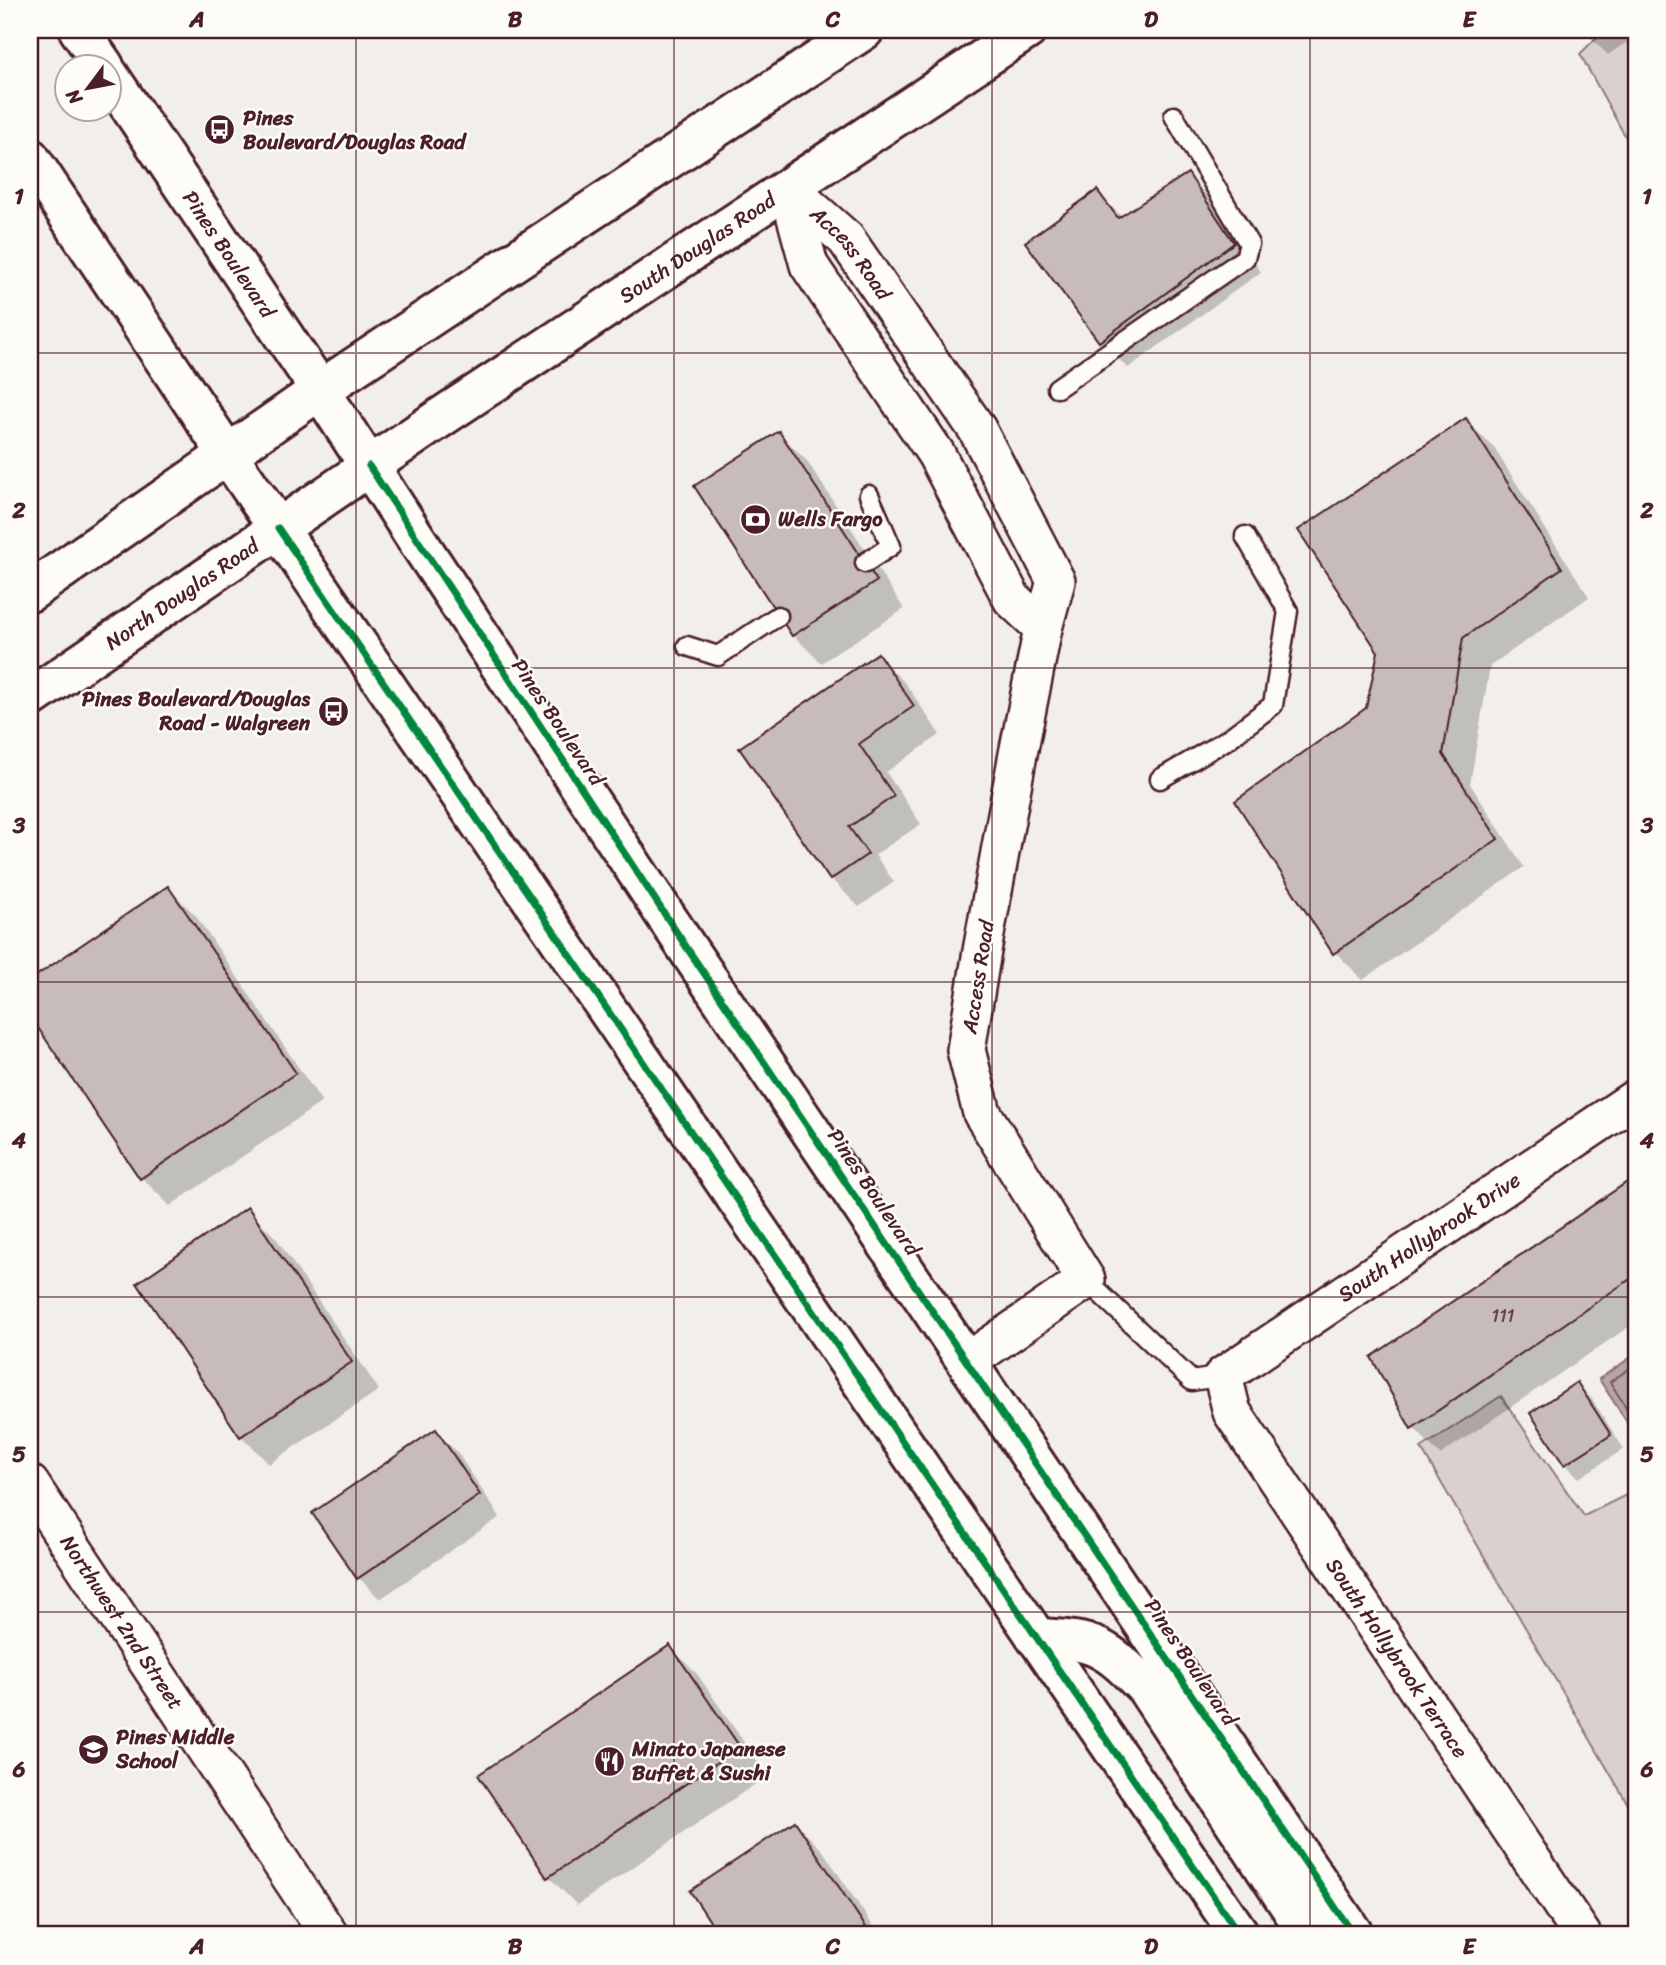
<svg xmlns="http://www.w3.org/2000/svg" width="1666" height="1965" font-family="Sriracha,sans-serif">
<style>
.green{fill:#d9d0cf;stroke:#92787d;stroke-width:2}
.water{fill:#b7a5a6;stroke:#8b6f75;stroke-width:2}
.shadow{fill:#0003}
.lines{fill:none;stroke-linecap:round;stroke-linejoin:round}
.shore{stroke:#76555c;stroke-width:2}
.building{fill:#c8bbbb;stroke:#4a1f2b;stroke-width:2}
.lane-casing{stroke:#4a1f2b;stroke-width:23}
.street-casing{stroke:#4a1f2b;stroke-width:42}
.secondary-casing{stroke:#4a1f2b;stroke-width:44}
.highway-casing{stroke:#4a1f2b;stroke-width:44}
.lane{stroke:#fdfcf7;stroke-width:18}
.street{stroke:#fdfcf7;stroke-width:37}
.secondary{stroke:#fdfcf7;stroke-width:38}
.highway{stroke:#fdfcf7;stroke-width:38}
.cycleway-casing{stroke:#fdfcf7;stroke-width:11}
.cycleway{stroke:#00873e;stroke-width:7}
.grid{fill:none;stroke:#4a1f2b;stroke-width:2;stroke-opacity:0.55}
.labels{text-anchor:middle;stroke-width:5;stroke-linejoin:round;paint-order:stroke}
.number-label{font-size:18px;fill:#6a464f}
.poi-label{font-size:21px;font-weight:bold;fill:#4a1f2b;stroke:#fdfcf7;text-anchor:start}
.street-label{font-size:21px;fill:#4a1f2b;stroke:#fdfcf7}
.neatline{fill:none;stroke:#4a1f2b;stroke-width:2.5}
.grid-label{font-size:23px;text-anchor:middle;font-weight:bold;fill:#4a1f2b}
</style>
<rect width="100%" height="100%" fill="#f2efeb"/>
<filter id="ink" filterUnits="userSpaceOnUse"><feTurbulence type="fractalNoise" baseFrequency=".0143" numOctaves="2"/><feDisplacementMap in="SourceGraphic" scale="14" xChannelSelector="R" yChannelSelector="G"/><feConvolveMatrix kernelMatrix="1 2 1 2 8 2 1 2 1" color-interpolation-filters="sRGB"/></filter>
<g filter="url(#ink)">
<!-- green -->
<g class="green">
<path d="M1604,30H1636V156L1580,54Z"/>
<path d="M1501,1396L1584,1516L1636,1490V1818L1421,1448Z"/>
</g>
<!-- water -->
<path class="water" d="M1633,1356L1636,1361V1436L1599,1379Z"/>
<!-- shadow -->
<g class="shadow">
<path d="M1583,30H1636V36L1608,55Z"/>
<path d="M1188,176L1216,204L1261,272L1128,368L1100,341L1097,192L1122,217Z"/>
<path d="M1466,420L1494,448L1589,597L1490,666L1470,784L1524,867L1363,980L1335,952L1368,709Z"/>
<path d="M779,433L807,461L904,609L821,663L793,635Z"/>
<path d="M878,656L906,684L940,735L886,772L921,824L875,855L894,882L859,907L831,879L741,748Z"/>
<path d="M168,888L196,916L322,1102L170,1206L142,1178L30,1012V982Z"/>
<path d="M1636,1178V1322L1440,1455L1413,1427L1373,1358Z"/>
<path d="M248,1210L276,1238L379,1390L269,1464L241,1436Z"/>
<path d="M1577,1384L1591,1398L1624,1449L1579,1478L1565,1464Z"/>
<path d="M435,1431L457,1452L500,1517L380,1599L359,1578Z"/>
<path d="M670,1647L698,1675L767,1776L577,1905L549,1877Z"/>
<path d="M795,1823L823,1851L879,1935H721L692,1892Z"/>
</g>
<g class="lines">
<!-- shore -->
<path class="shore" d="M1636,1364L1610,1382L1636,1423"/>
</g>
<!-- building -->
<g class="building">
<path d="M1188,173L1234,243L1099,342L1025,242L1097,190L1118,218Z"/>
<path d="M1466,418L1562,568L1463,638L1443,754L1498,839L1333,954L1235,801L1366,708L1378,652L1298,530Z"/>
<path d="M779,431L877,581L792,636L694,486Z"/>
<path d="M878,653L914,706L859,744L894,796L849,827L868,854L830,880L739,748Z"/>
<path d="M168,886L296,1073L140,1179L30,1016V980Z"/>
<path d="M1636,1176V1275L1411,1429L1371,1357Z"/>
<path d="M248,1207L352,1362L240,1437L137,1283Z"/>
<path d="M1577,1382L1611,1435L1564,1465L1530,1413Z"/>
<path d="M436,1429L480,1495L357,1579L312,1513Z"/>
<path d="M670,1645L740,1747L547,1878L478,1775Z"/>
<path d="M795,1821L871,1935H719L690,1891Z"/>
</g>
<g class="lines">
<defs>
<g id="lane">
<path d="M1057,388L1245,258L1249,244L1174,116"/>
<path d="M865,563L891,546L869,495"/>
<path d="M687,646L718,656L778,616"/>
<path d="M1160,779L1228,739L1273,705L1288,611L1245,536"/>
<path d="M1086,1280L1192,1381L1223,1376"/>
</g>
<g id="street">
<path id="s1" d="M788,188L846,239L977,429L1056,581L1043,628L1018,754L982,951L966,1050L982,1113L1086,1280L967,1362"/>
<path d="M788,188L809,265L936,454L1012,599L1043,628"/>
<path id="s2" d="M30,1484L329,1935"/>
<path id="s3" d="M1582,1935L1232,1412L1223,1376L1636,1098"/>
</g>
<g id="secondary">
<path d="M30,592L320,390L864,30"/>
<path id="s4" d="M30,698L443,416L1027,30"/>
</g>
<g id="highway">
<path d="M79,30L104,66"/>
<path id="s5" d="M108,74L320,390L417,540L687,948L1354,1935"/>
<path d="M30,158L228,455L1240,1935"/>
<path d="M1036,1638C1096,1640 1105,1646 1146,1688L1309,1935"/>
</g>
</defs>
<!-- lane casing -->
<use href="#lane" class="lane-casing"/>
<!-- street casing -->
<use href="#street" class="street-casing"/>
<!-- secondary casing -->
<use href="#secondary" class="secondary-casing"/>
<!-- highway casing -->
<use href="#highway" class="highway-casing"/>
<!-- lane -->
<use href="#lane" class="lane"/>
<!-- street -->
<use href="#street" class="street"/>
<!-- secondary -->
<use href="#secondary" class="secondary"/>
<!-- highway -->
<use href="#highway" class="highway"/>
<defs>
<g id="cycleway">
<path d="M369,466L687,948L1354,1935"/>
<path d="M278,528L1240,1935"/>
</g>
</defs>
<!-- cycleway casing -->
<use href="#cycleway" class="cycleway-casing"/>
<!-- cycleway -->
<use href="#cycleway" class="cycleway"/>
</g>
</g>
<!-- grid -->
<path class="grid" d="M356,30V1935M674,30V1935M992,30V1935M1310,30V1935M30,353H1636M30,668H1636M30,982H1636M30,1297H1636M30,1612H1636"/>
<!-- icons -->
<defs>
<symbol id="bus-disc" viewBox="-11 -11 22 22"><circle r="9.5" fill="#4a1f2b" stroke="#fdfcf7"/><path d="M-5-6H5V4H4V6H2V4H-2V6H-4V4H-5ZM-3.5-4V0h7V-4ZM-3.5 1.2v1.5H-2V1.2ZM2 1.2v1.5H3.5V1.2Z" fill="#fff"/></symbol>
<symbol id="bank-disc" viewBox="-11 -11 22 22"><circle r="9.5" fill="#4a1f2b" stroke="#fdfcf7"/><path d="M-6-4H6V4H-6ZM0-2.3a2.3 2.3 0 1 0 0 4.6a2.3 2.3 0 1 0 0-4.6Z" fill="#fff"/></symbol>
<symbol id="school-disc" viewBox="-11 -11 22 22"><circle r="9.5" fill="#4a1f2b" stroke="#fdfcf7"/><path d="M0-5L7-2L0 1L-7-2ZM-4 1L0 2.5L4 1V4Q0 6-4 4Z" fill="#fff"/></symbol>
<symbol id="restaurant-disc" viewBox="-11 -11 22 22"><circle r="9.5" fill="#4a1f2b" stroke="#fdfcf7"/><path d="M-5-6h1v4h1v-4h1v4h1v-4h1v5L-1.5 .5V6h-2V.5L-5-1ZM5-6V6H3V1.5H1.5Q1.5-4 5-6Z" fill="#fff"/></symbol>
</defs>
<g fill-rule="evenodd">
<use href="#bus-disc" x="202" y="112" width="35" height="35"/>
<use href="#bank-disc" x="738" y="502" width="35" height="35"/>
<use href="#bus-disc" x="316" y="694" width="35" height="35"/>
<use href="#school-disc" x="76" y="1732" width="35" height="35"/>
<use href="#restaurant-disc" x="592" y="1744" width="35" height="35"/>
</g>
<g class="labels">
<!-- number labels -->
<g class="number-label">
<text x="1503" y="1322">111</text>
</g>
<!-- poi labels -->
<g class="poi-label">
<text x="243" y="125">Pines<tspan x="243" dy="24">Boulevard/Douglas Road</tspan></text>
<text x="778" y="526">Wells Fargo</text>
<text x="310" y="706" text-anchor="end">Pines Boulevard/Douglas<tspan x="310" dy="24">Road - Walgreen</tspan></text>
<text x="116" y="1744">Pines Middle<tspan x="116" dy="24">School</tspan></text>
<text x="632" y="1756">Minato Japanese<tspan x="632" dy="24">Buffet &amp; Sushi</tspan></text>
</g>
<!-- street labels -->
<g class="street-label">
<text dy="7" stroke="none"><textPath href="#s4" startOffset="805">South Douglas Road</textPath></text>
<text dy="7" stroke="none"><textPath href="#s5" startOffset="217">Pines Boulevard</textPath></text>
<text dy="7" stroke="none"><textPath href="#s1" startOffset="91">Access Road</textPath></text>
<text dy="7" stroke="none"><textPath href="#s4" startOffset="184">North Douglas Road</textPath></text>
<text transform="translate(558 722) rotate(56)" y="7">Pines Boulevard</text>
<text transform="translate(978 977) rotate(-81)" y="7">Access Road</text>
<text transform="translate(874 1192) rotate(56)" y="7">Pines Boulevard</text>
<text dy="7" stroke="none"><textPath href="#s3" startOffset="915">South Hollybrook Drive</textPath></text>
<text dy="7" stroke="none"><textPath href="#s2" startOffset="166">Northwest 2nd Street</textPath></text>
<text transform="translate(1397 1658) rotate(56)" y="7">South Hollybrook Terrace</text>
<text transform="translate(1191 1662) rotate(56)" y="7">Pines Boulevard</text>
</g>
</g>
<!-- margin -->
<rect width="1666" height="1965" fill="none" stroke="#fdfcf7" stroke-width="77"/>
<!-- north arrow -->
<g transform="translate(88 88) rotate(238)"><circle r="33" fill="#fdfcf7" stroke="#b5a4a5" stroke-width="2"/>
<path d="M0-5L12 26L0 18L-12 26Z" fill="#4a1f2b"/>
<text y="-10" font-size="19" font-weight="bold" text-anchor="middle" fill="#4a1f2b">N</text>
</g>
<rect x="38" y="38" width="1590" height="1888" class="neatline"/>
<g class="grid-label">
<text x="197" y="27">A</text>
<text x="515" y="27">B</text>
<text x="833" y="27">C</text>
<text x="1151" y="27">D</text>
<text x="1469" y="27">E</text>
<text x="19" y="204">1</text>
<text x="1647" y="204">1</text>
<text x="19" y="518">2</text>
<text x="1647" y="518">2</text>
<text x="19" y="833">3</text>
<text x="1647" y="833">3</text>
<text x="19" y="1148">4</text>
<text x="1647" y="1148">4</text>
<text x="19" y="1462">5</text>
<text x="1647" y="1462">5</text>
<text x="19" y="1777">6</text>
<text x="1647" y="1777">6</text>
<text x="197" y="1954">A</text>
<text x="515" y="1954">B</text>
<text x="833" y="1954">C</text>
<text x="1151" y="1954">D</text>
<text x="1469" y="1954">E</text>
</g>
</svg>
